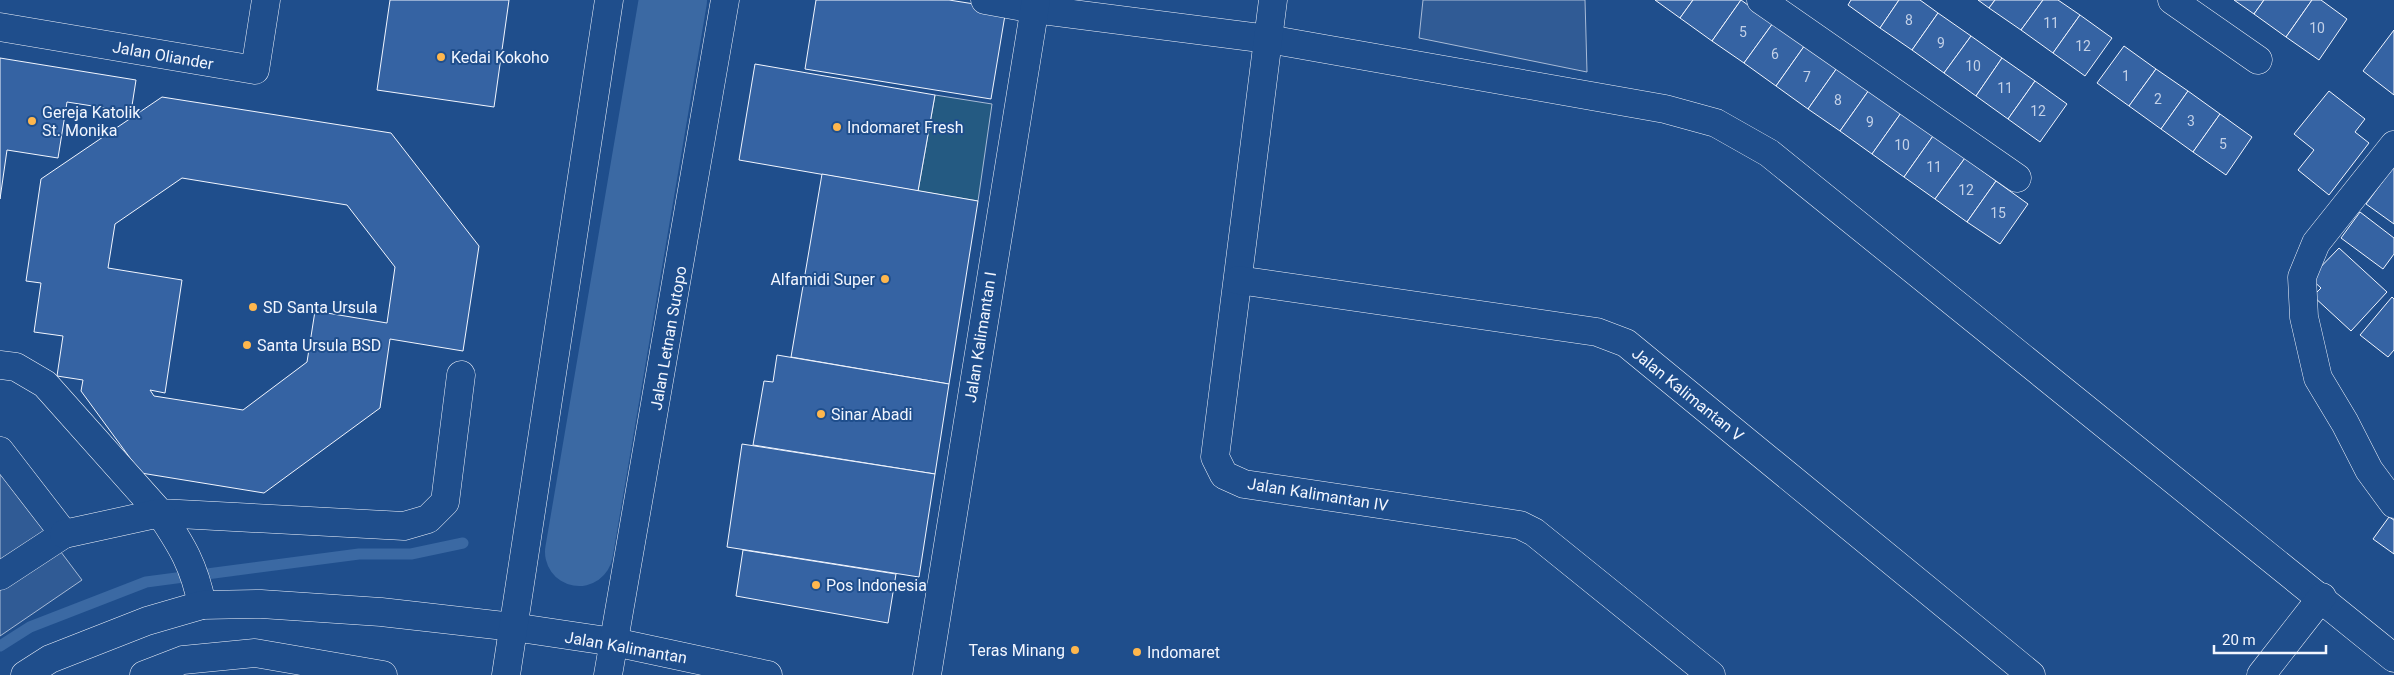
<svg xmlns="http://www.w3.org/2000/svg" width="2394" height="675" font-family="Roboto,sans-serif">
<style>
.green{fill:#245a82;stroke:#a8bbd7}
.parking{fill:#305b95;stroke:#a8bbd7}
.lines{fill:none;stroke-linecap:round;stroke-linejoin:round}
.stream{stroke:#3b69a3;stroke-width:11}
.river{stroke:#3b69a3;stroke-width:68}
.building{fill:#3563a3;stroke:#f2f6ff;fill-rule:evenodd}
.minor-casing{stroke:#f2f6ff;stroke-width:29}
.major-casing{stroke:#f2f6ff;stroke-width:29}
.minor{stroke:#1f4e8c;stroke-width:28}
.major{stroke:#1f4e8c;stroke-width:28}
.poi-dot{fill:#ffb74d;stroke:#1f4e8c;stroke-width:2}
.labels{text-anchor:middle;stroke-width:4;stroke-linejoin:round;paint-order:stroke}
.number-label{font-size:14px;fill:#c3d1e8}
.street-label{font-size:16px;fill:#f2f6ff;stroke:#1f4e8c}
.poi-label{font-size:16px;fill:#f2f6ff;stroke:#1f4e8c;text-anchor:start}
</style>
<rect width="100%" height="100%" fill="#1f4e8c"/>
<!-- green -->
<path class="green" d="M935,95L992,104L978,201L918,191Z"/>
<!-- parking -->
<g class="parking">
<path d="M1423,0H1585L1587,72L1419,38Z"/>
<path d="M0,471L82,580L0,636Z"/>
</g>
<g class="lines">
<!-- stream -->
<path class="stream" d="M0,646L30,627L146,582L359,554H411L463,543"/>
<!-- river -->
<path class="river" d="M579,552L673,0"/>
</g>
<!-- building -->
<g class="building">
<path d="M390,0H509L494,107L377,90Z"/>
<path d="M816,0H949L1006,9L991,99L805,69Z"/>
<path d="M1655,0H1693L1680,18Z"/>
<path d="M1693,0H1741L1712,41L1680,18Z"/>
<path d="M1741,0L1773,23L1744,63L1712,41Z"/>
<path d="M1851,0H1899L1880,28L1848,5Z"/>
<path d="M1899,0H1920L1938,13L1912,50L1880,28Z"/>
<path d="M1978,0H1995L1989,8Z"/>
<path d="M1995,0H2043L2021,30L1989,8Z"/>
<path d="M2043,0H2058L2080,15L2053,53L2021,30Z"/>
<path d="M2234,0H2264L2254,14Z"/>
<path d="M2264,0H2312L2286,37L2254,14Z"/>
<path d="M2312,0H2321L2347,19L2319,60L2286,37Z"/>
<path d="M1938,13L1971,36L1944,73L1912,50Z"/>
<path d="M2080,15L2112,38L2085,76L2053,53Z"/>
<path d="M1773,23L1805,45L1776,86L1744,63Z"/>
<path d="M2394,30V95L2363,71Z"/>
<path d="M1971,36L2002,58L1976,96L1944,73Z"/>
<path d="M1805,45L1837,68L1808,109L1776,86Z"/>
<path d="M2124,46L2156,69L2129,106L2097,83Z"/>
<path d="M0,58L136,80L131,112L67,102L58,158L7,150L0,199Z"/>
<path d="M2002,58L2035,81L2008,119L1976,96Z"/>
<path d="M755,64L935,95L918,191L739,160Z"/>
<path d="M1837,68L1869,90L1840,131L1808,109Z"/>
<path d="M2156,69L2188,91L2161,129L2129,106Z"/>
<path d="M2035,81L2067,104L2040,142L2008,119Z"/>
<path d="M1869,90L1901,113L1872,154L1840,131Z"/>
<path d="M2188,91L2220,114L2193,152L2161,129Z"/>
<path d="M2329,91L2365,119L2355,132L2369,143L2329,195L2298,170L2314,150L2294,134Z"/>
<path d="M162,97L391,133L479,246L463,351L390,339L380,408L264,493L141,473L81,391L83,380L57,376L63,336L34,332L41,283L26,281L41,179ZM182,178L347,205L395,267L387,323L315,311L307,362L243,410L154,396L150,390L165,393L182,280L108,268L115,224Z"/>
<path d="M1901,113L1933,136L1904,177L1872,154Z"/>
<path d="M2220,114L2252,137L2226,175L2193,152Z"/>
<path d="M1933,136L1965,158L1935,199L1904,177Z"/>
<path d="M1965,158L1996,181L1967,222L1935,199Z"/>
<path d="M2394,166V224L2366,204Z"/>
<path d="M822,174L978,201L949,384L791,357Z"/>
<path d="M1996,181L2028,204L2000,244L1967,222Z"/>
<path d="M2360,212L2394,238V254L2383,269L2341,238Z"/>
<path d="M2339,248L2387,292L2351,331L2313,296L2321,288L2310,278Z"/>
<path d="M2392,297L2394,299V350L2388,357L2360,335Z"/>
<path d="M777,355L949,384L935,474L753,445L764,381L773,382Z"/>
<path d="M742,444L935,474L919,577L727,547Z"/>
<path d="M2389,517L2394,520V554L2373,539Z"/>
<path d="M743,550L896,574L888,623L736,596Z"/>
</g>
<g class="lines">
<defs>
<g id="minor">
<path d="M985,0L1034,9L1268,39L1665,109L1716,123L1769,153L2394,658"/>
<path d="M1273,0L1215,457L1224,475L1244,484L1520,525L1534,532L1711,675"/>
<path d="M1761,0L2017,178"/>
<path d="M2172,0L2258,60"/>
<path d="M0,27L255,70L266,0"/>
<path d="M2394,145L2316,243L2302,277L2304,317L2318,378L2345,423L2369,470L2394,504"/>
<path d="M1238,280L1597,332L1626,343L2031,675"/>
<path d="M0,365L16,367L45,384L160,513L404,526L428,519L445,502L461,375"/>
<path d="M0,451L64,534L0,576"/>
<path d="M64,534L160,513C182,546 194,565 202,605"/>
<path d="M25,675L50,659L147,621L202,605L261,604L381,612L513,627L614,642L768,675"/>
<path d="M144,675L183,660L255,653L383,675"/>
<path d="M927,675L1036,0"/>
<path d="M2261,675L2322,597"/>
</g>
<g id="major">
<path d="M506,675L609,0"/>
<path d="M608,675L725,0"/>
</g>
</defs>
<!-- minor casing -->
<use href="#minor" class="minor-casing"/>
<!-- major casing -->
<use href="#major" class="major-casing"/>
<!-- minor -->
<use href="#minor" class="minor"/>
<!-- major -->
<use href="#major" class="major"/>
</g>
<!-- markers -->
<g class="poi-dot">
<circle cx="441" cy="57" r="5"/>
<circle cx="32" cy="121" r="5"/>
<circle cx="837" cy="127" r="5"/>
<circle cx="885" cy="279" r="5"/>
<circle cx="253" cy="307" r="5"/>
<circle cx="247" cy="345" r="5"/>
<circle cx="821" cy="414" r="5"/>
<circle cx="816" cy="585" r="5"/>
<circle cx="1075" cy="650" r="5"/>
<circle cx="1137" cy="652" r="5"/>
</g>
<g class="labels">
<!-- number labels -->
<g class="number-label">
<text x="1909" y="25">8</text>
<text x="2051" y="28">11</text>
<text x="2317" y="33">10</text>
<text x="1743" y="37">5</text>
<text x="1941" y="48">9</text>
<text x="2083" y="51">12</text>
<text x="1775" y="59">6</text>
<text x="1973" y="71">10</text>
<text x="2126" y="81">1</text>
<text x="1807" y="82">7</text>
<text x="2005" y="93">11</text>
<text x="2158" y="104">2</text>
<text x="1838" y="105">8</text>
<text x="2038" y="116">12</text>
<text x="2191" y="126">3</text>
<text x="1870" y="127">9</text>
<text x="2223" y="149">5</text>
<text x="1902" y="150">10</text>
<text x="1934" y="172">11</text>
<text x="1966" y="195">12</text>
<text x="1998" y="218">15</text>
</g>
<!-- street labels -->
<g class="street-label">
<text transform="translate(163 55) rotate(10)" y="6">Jalan Oliander</text>
<text transform="translate(980 337) rotate(-81)" y="6">Jalan Kalimantan I</text>
<text transform="translate(668 338) rotate(-80)" y="6">Jalan Letnan Sutopo</text>
<text transform="translate(1688 394) rotate(39)" y="6">Jalan Kalimantan V</text>
<text transform="translate(1318 494) rotate(9)" y="6">Jalan Kalimantan IV</text>
<text transform="translate(626 647) rotate(10)" y="6">Jalan Kalimantan</text>
</g>
<!-- poi labels -->
<g class="poi-label">
<text x="451" y="63">Kedai Kokoho</text>
<text x="42" y="118">Gereja Katolik<tspan x="42" dy="18">St. Monika</tspan></text>
<text x="847" y="133">Indomaret Fresh</text>
<text x="875" y="285" text-anchor="end">Alfamidi Super</text>
<text x="263" y="313">SD Santa Ursula</text>
<text x="257" y="351">Santa Ursula BSD</text>
<text x="831" y="420">Sinar Abadi</text>
<text x="826" y="591">Pos Indonesia</text>
<text x="1065" y="656" text-anchor="end">Teras Minang</text>
<text x="1147" y="658">Indomaret</text>
</g>
</g>
<!-- scale -->
<path d="M2214 645v8h112v-8" fill="none" stroke="#f2f6ff" stroke-width="2.5"/>
<text x="2222" y="645" font-size="15" fill="#f2f6ff" stroke="#1f4e8c" stroke-width="4" paint-order="stroke">20 m</text>
</svg>
